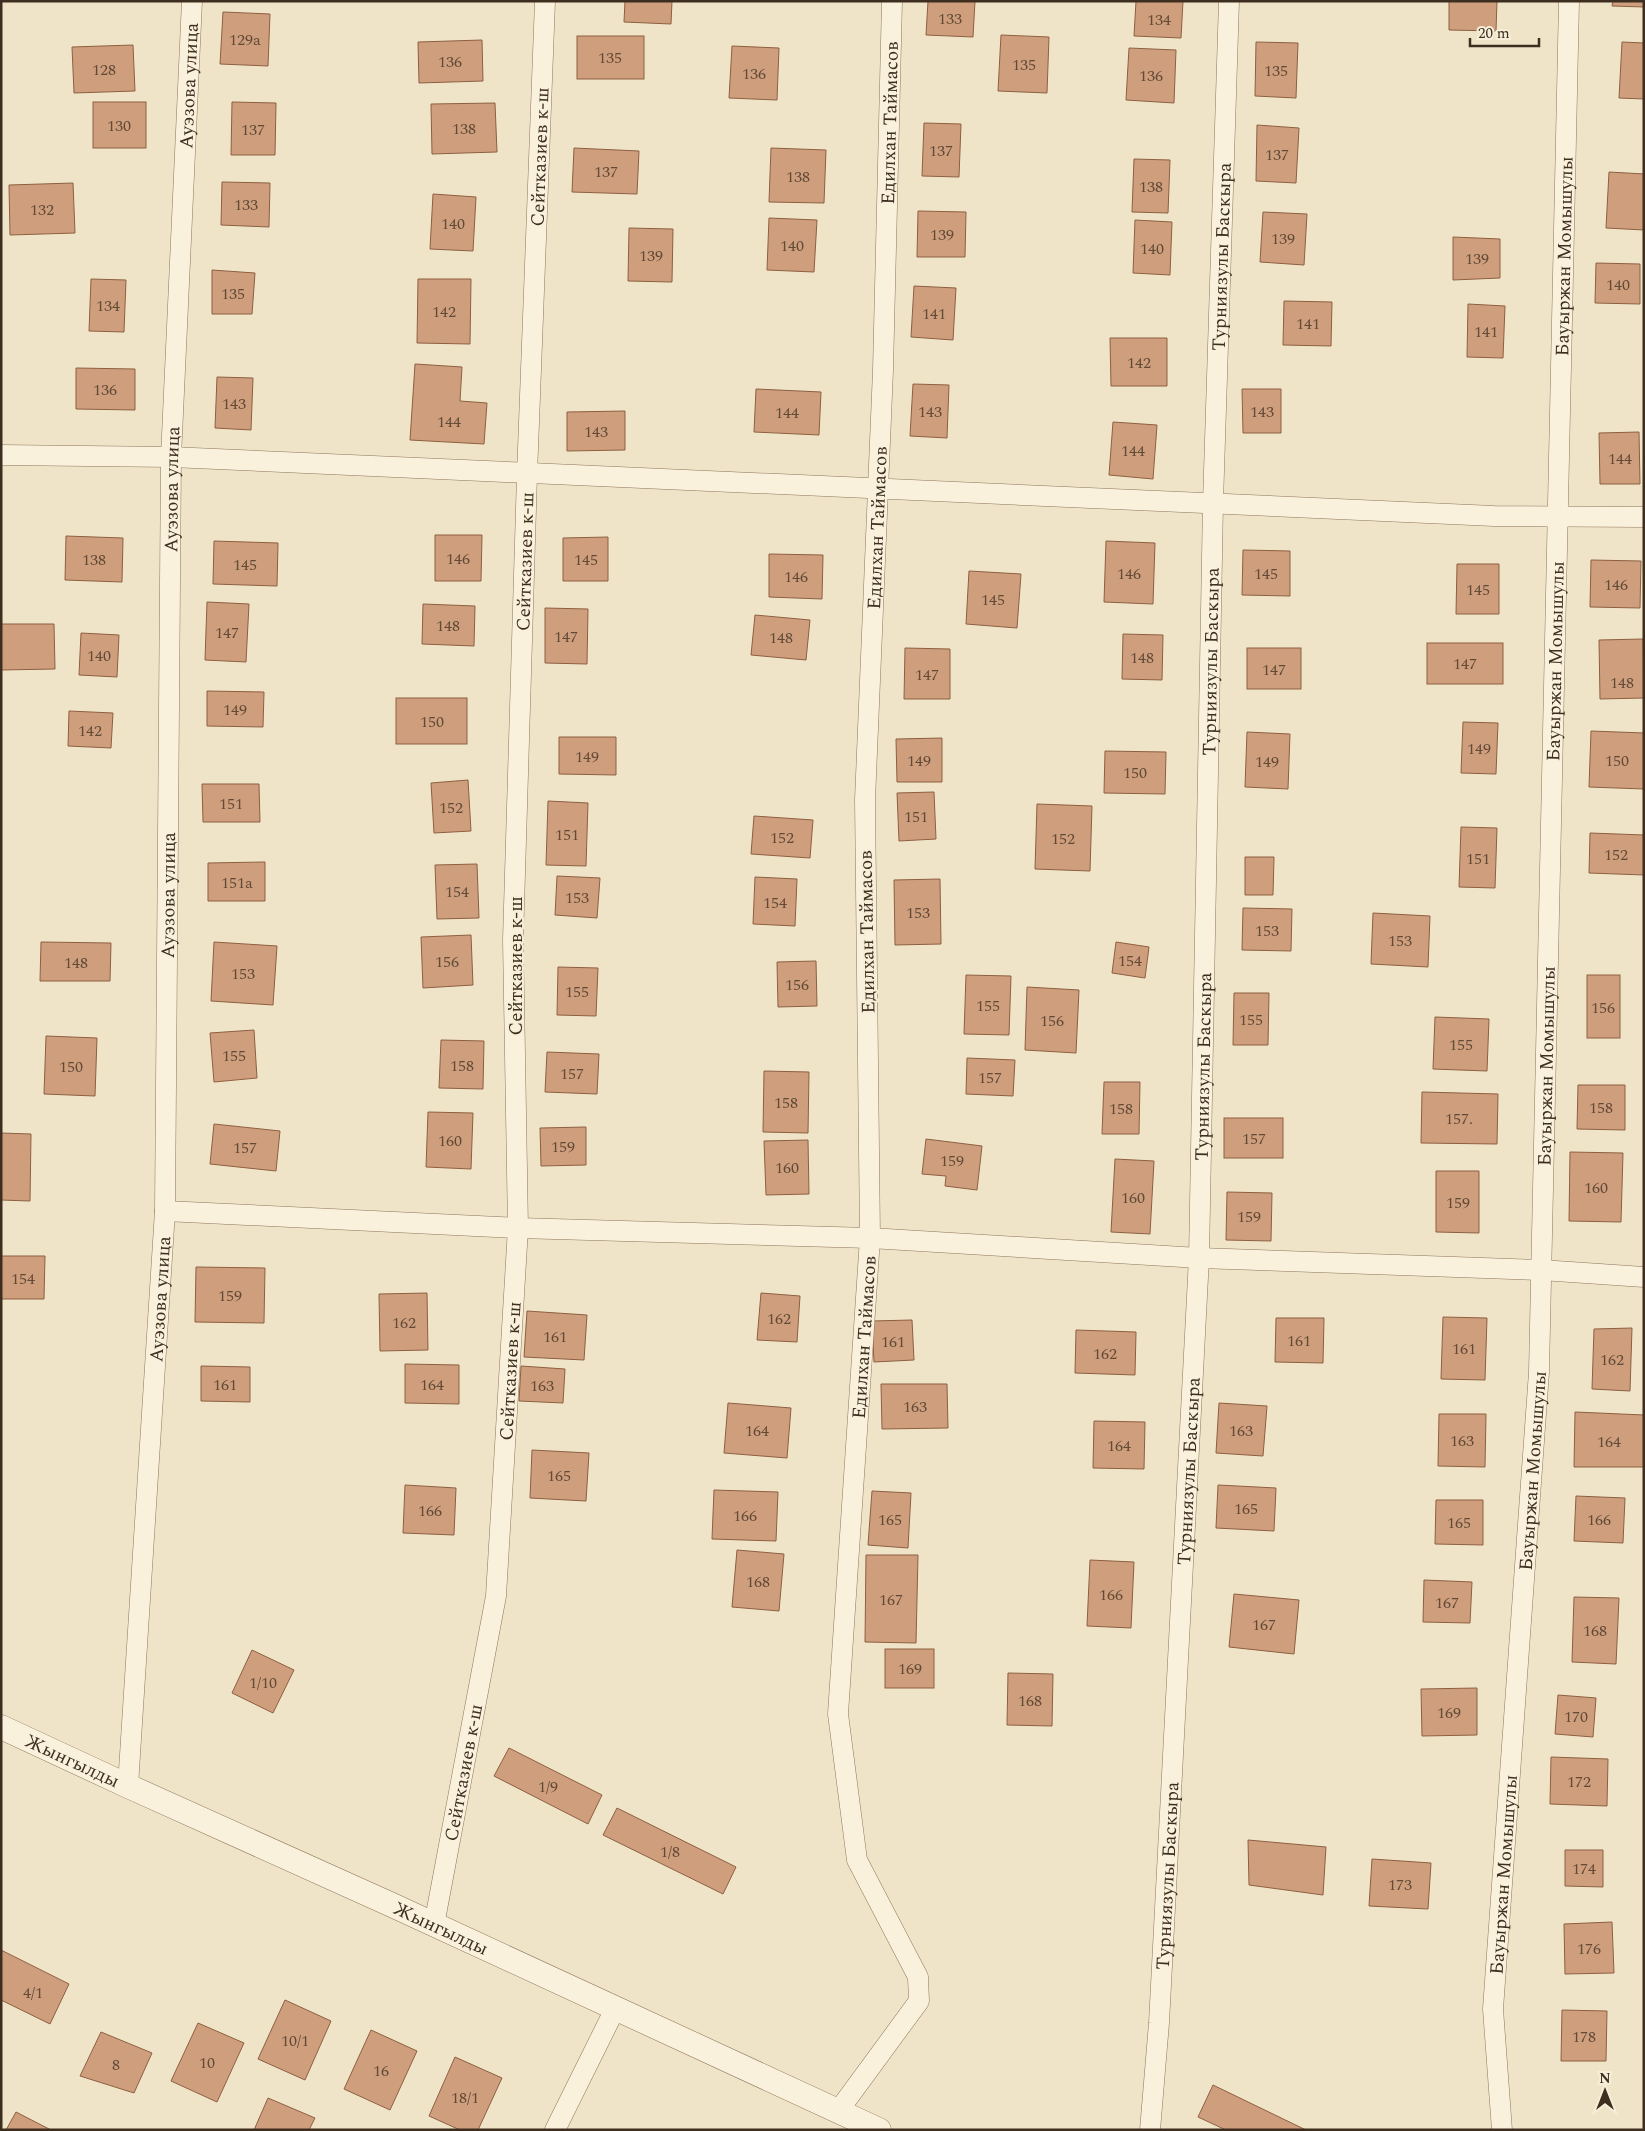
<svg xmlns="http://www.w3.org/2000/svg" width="1645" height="2131" font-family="Spectral,serif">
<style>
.building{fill:#cf9f7d;stroke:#8d5f41}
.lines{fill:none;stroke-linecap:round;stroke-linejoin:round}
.minor-casing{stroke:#8d765c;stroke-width:21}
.tertiary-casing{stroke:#8d765c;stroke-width:25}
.minor{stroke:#faf1dc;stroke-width:20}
.tertiary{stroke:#faf1dc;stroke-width:24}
.labels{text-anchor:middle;stroke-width:4;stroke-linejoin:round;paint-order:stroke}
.number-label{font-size:16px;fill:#624a37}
.street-label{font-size:19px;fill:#3d2e20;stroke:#f7eed8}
</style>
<rect width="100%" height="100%" fill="#f0e4c8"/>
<!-- building -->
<g class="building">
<path d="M625,1H672L671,24L624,22Z"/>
<path d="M928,1H975L973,37L926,35Z"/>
<path d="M1136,1H1183L1181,38L1134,36Z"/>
<path d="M1449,1H1497L1496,31L1449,30Z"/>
<path d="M1613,1H1644V7L1612,6Z"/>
<path d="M223,12L270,14L268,66L220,64Z"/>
<path d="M1001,35L1049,37L1047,93L998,91Z"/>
<rect x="577" y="36" width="67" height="43"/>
<path d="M482,40L483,81L419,83L418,42Z"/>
<path d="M1256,42L1298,43L1296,98L1255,96Z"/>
<path d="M1622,42L1644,43V99L1619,98Z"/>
<path d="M133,45L135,91L74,93L72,47Z"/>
<path d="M732,46L779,48L777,100L729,98Z"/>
<path d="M1129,48L1176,50L1174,103L1126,100Z"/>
<rect x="93" y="102" width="53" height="46"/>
<path d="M232,102L276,103L275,155H231Z"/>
<path d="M495,103L497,152L432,154L431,104Z"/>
<path d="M924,123L961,124L959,177L922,176Z"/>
<path d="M1257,125L1299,128L1296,183L1256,181Z"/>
<path d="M574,148L639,151L637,194L572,192Z"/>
<path d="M771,148L826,150L824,203L769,202Z"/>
<path d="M1134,159L1170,160L1168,213L1132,212Z"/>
<path d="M1609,172L1644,174V230L1606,228Z"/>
<path d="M222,182L270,183L269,227L221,225Z"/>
<path d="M73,183L75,233L10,235L9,185Z"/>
<path d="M433,194L476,197L473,251L430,249Z"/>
<path d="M918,211L966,212L965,257H917Z"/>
<path d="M1263,212L1307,214L1304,265L1260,262Z"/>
<path d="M769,218L817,220L814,272L767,270Z"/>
<path d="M1135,220L1172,222L1170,275L1133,273Z"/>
<path d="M629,228L673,229L672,282L628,281Z"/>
<path d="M1453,237L1500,239V278L1453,280Z"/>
<path d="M1596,263L1640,264V304L1595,303Z"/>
<path d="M212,270L255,273L252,314H212Z"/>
<path d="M91,279L126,280L124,332L89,331Z"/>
<path d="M418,279H471L470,344L417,343Z"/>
<path d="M914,286L956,288L953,340L911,337Z"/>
<path d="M1284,301L1332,302L1331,346L1283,345Z"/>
<path d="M1468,304L1505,306L1503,358L1467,357Z"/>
<path d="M1110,338H1167V386H1111Z"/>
<path d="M415,364L462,367L460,401L487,403L484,444L410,440Z"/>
<path d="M76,368L135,369V410L76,409Z"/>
<path d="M217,377L253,378L251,430L215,428Z"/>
<path d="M913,384L949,385L947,438L910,436Z"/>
<path d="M756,389L821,392L819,435L754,432Z"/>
<path d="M1242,389H1281V433H1243Z"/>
<path d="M625,411V450L567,451V412Z"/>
<path d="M1113,422L1157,425L1153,479L1109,475Z"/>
<path d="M1639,432L1640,484H1600L1599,433Z"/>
<path d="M435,535H482L481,581H435Z"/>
<path d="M66,536L123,538L122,582L65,580Z"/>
<path d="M608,537V581H563V538Z"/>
<path d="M214,541L278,543L277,586L213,584Z"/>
<path d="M1106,541L1155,543L1153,604L1104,602Z"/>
<path d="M1243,550L1290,551V596L1242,595Z"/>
<path d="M769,554L823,555L822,599L769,597Z"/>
<path d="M1591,560L1641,561L1640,608L1590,607Z"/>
<path d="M1457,564H1499V614H1456Z"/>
<path d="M969,571L1021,574L1017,628L966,624Z"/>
<path d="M207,602L249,604L246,662L205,660Z"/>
<path d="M423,604L475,606L474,646L422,644Z"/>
<path d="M545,608L588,609L587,664L545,663Z"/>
<path d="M755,615L810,620L806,660L751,655Z"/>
<path d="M1,624H54L55,669L1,670Z"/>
<path d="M81,633L119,635L117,677L79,675Z"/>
<path d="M1123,634L1163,635L1162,680L1122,679Z"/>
<path d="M1643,639L1644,698L1600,699L1599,640Z"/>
<rect x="1427" y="643" width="76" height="41"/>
<path d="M905,648L950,649V699H904Z"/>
<rect x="1247" y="648" width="54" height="41"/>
<path d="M207,691L264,692L263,727L207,726Z"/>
<rect x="396" y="698" width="71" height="46"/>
<path d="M69,711L113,713L111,748L68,746Z"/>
<path d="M1463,722L1498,723L1496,774L1461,773Z"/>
<path d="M1591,731L1644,733V789L1589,787Z"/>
<path d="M1247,732L1290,734L1288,789L1245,787Z"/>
<path d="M559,737H616V775L559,774Z"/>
<path d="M942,738V782H897L896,739Z"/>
<path d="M1105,751L1166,752L1165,794L1104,793Z"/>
<path d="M468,780L471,831L434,833L431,783Z"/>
<path d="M202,784H259L260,822H203Z"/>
<path d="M934,792L936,839L899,841L897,793Z"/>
<path d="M548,801L588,803L586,866L546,865Z"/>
<path d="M1037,804L1092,806L1090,871L1035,869Z"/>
<path d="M754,816L813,820L810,858L751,854Z"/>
<path d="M1461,827L1497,828L1495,888L1459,887Z"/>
<path d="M1590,833L1644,835V875L1589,873Z"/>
<path d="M1245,857H1274L1273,895H1245Z"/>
<path d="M265,862V901H208V863Z"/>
<path d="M477,864L479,918L437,919L435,865Z"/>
<path d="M557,876L600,878L597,918L555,915Z"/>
<path d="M755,877L797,879L795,926L753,924Z"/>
<path d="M940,879L941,944L895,945L894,880Z"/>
<path d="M1243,908L1292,909L1291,951L1242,950Z"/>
<path d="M1373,913L1430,916L1428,967L1371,964Z"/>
<path d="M471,935L473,985L423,988L421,937Z"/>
<path d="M41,942L111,943L110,981H40Z"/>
<path d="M214,942L277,946L273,1005L211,1001Z"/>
<path d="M1116,942L1149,947L1145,978L1112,973Z"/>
<path d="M816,961L817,1006L778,1007L777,962Z"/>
<path d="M558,967L598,968L596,1016L557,1015Z"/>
<path d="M966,975L1011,976L1009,1035L964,1034Z"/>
<rect x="1587" y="975" width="33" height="63"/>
<path d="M1027,987L1079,990L1076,1053L1025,1050Z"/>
<path d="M1234,993H1269L1268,1045H1233Z"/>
<path d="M1435,1017L1489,1019L1487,1071L1433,1069Z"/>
<path d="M254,1030L257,1078L214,1082L210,1033Z"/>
<path d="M46,1036L97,1038L95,1096L44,1094Z"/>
<path d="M441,1040L484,1041L483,1089L439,1088Z"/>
<path d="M547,1052L599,1054L597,1094L545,1092Z"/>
<path d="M967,1058L1015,1060L1013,1096L966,1094Z"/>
<path d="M764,1071L809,1072L808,1133L763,1132Z"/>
<path d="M1104,1082H1140L1139,1134H1102Z"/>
<path d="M1578,1085H1625V1130L1577,1129Z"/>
<path d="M1422,1092L1498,1094L1497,1144L1421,1143Z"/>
<path d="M428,1112L473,1113L471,1169L426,1167Z"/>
<rect x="1224" y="1118" width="59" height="40"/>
<path d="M214,1124L280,1131L276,1171L210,1164Z"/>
<path d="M586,1127V1165L541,1166L540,1128Z"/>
<path d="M1,1133L31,1134L30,1201L1,1200Z"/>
<path d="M926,1139L982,1146L977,1190L945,1186L946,1176L922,1174Z"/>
<path d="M808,1140L809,1194L766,1195L764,1141Z"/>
<path d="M1570,1152L1623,1153L1621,1222L1569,1221Z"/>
<path d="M1115,1159L1154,1161L1150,1234L1111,1232Z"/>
<path d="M1436,1171H1479V1233L1436,1232Z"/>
<path d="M1227,1192L1272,1193L1271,1241L1226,1240Z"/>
<path d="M1,1256H45L44,1299H1Z"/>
<path d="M196,1267L265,1268L264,1323L195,1322Z"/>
<path d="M427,1293L428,1350L380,1351L379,1294Z"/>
<path d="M761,1293L800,1296L797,1342L757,1340Z"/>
<path d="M527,1311L587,1315L584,1360L524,1357Z"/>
<path d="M1443,1317L1487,1318L1485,1380L1441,1379Z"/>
<path d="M1276,1318H1324L1323,1363L1275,1362Z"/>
<path d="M912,1320L914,1360L874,1362L872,1321Z"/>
<path d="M1632,1328L1630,1391L1592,1389L1594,1329Z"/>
<path d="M1076,1330L1136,1332L1135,1375L1075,1373Z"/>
<path d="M405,1364L459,1365V1404L405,1403Z"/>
<path d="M201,1366L250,1367V1402L201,1401Z"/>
<path d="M521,1366L565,1369L563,1403L519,1401Z"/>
<path d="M881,1384H947L948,1428L882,1429Z"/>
<path d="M728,1403L791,1408L787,1458L724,1453Z"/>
<path d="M1219,1403L1267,1406L1263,1456L1216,1453Z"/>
<path d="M1575,1412L1644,1415V1467H1574Z"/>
<path d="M1439,1414H1486L1485,1467L1438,1466Z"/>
<path d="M1094,1421L1145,1422L1144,1469L1093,1468Z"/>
<path d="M532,1450L589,1453L586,1501L530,1498Z"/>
<path d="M405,1485L456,1488L454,1535L403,1533Z"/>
<path d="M1218,1485L1276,1488L1274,1531L1216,1528Z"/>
<path d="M714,1490L778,1492L776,1541L712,1539Z"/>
<path d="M872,1491L911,1493L908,1548L868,1545Z"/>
<path d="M1576,1496L1625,1498L1623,1543L1574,1541Z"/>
<path d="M1436,1500H1483V1545L1435,1544Z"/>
<path d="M737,1550L784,1554L779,1611L732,1607Z"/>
<path d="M866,1555H918L916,1643L865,1642Z"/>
<path d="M1090,1560L1134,1562L1131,1628L1087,1626Z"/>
<path d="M1424,1580L1472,1582L1470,1623L1423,1622Z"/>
<path d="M1234,1594L1299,1600L1294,1654L1229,1647Z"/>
<path d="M1574,1597L1619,1598L1616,1664L1572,1662Z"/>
<rect x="885" y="1649" width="49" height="39"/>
<path d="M252,1650L294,1670L273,1713L232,1693Z"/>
<path d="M1008,1673L1053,1674L1052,1726L1007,1725Z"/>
<path d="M1477,1688V1735L1422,1736L1421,1689Z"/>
<path d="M1558,1695L1596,1698L1593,1737L1555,1734Z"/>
<path d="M509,1748L602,1795L588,1824L494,1776Z"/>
<path d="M1551,1757L1608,1759L1607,1806L1550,1804Z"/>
<path d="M617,1808L736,1867L723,1894L603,1835Z"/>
<path d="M1248,1840L1326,1847L1323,1895L1249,1885Z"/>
<path d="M1565,1850H1603V1887L1565,1886Z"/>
<path d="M1372,1859L1431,1863L1428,1909L1369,1906Z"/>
<path d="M1612,1922L1614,1973L1565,1974L1564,1924Z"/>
<path d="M1,1950L69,1984L50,2024L1,2000Z"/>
<path d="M285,2000L331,2021L305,2080L258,2059Z"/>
<path d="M1562,2010L1607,2011L1606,2061H1561Z"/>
<path d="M198,2023L244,2043L217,2102L171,2081Z"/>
<path d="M371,2030L417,2051L390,2110L344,2089Z"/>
<path d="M101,2032L152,2053L134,2093L80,2076Z"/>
<path d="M455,2057L502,2078L478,2130H460L429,2116Z"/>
<path d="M1213,2085L1306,2130H1226L1198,2117Z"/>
<path d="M268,2098L315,2118L309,2130H254Z"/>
<path d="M16,2112L51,2130H6Z"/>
</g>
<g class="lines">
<defs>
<g id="minor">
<path d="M1,455L171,457L1494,516L1644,517"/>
<path d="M165,1211L518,1228L870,1238L1199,1258L1541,1270L1644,1277"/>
<path id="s1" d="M128,1786L165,1211L171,457L192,1"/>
<path id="s2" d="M434,1925L496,1596L518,1228L513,940L527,475L545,1"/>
<path id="s3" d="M839,2110L919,2001L918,1977L857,1860L838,1714L870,1238L865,800L883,370L892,1"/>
<path d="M555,2130L615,2009"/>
<path id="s4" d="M1150,2130L1159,2023L1199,1258L1213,503L1229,1"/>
<path id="s5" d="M1502,2130L1493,2009L1539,1372L1569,1"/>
</g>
<g id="tertiary">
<path id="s6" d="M1,1727L128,1786L392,1905L879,2130"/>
</g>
</defs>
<!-- minor casing -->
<use href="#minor" class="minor-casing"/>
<!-- tertiary casing -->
<use href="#tertiary" class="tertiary-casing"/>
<!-- minor -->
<use href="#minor" class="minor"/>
<!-- tertiary -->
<use href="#tertiary" class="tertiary"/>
</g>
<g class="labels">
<!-- number labels -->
<g class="number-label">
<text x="950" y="24">133</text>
<text x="1159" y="25">134</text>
<text x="245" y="45">129а</text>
<text x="610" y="63">135</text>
<text x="450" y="67">136</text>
<text x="1024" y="70">135</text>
<text x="104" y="75">128</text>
<text x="1276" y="76">135</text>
<text x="754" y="79">136</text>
<text x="1151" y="81">136</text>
<text x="119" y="131">130</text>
<text x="464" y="134">138</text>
<text x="253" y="135">137</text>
<text x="941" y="156">137</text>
<text x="1277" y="160">137</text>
<text x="606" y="177">137</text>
<text x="798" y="182">138</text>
<text x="1151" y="192">138</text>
<text x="246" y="210">133</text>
<text x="42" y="215">132</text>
<text x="453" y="229">140</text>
<text x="942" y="240">139</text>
<text x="1283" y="244">139</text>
<text x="792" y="251">140</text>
<text x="1152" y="254">140</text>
<text x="651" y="261">139</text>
<text x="1477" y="264">139</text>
<text x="1618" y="290">140</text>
<text x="233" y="299">135</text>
<text x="108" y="311">134</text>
<text x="444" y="317">142</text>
<text x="934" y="319">141</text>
<text x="1308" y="329">141</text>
<text x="1486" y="337">141</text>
<text x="1139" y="368">142</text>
<text x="105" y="395">136</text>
<text x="234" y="409">143</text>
<text x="930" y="417">143</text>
<text x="1262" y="417">143</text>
<text x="787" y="418">144</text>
<text x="449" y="427">144</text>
<text x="596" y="437">143</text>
<text x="1133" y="456">144</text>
<text x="1620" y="464">144</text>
<text x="458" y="564">146</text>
<text x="94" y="565">138</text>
<text x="586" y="565">145</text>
<text x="245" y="570">145</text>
<text x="1129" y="579">146</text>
<text x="1266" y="579">145</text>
<text x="796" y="582">146</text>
<text x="1616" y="590">146</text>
<text x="1478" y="595">145</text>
<text x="993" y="605">145</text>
<text x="448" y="631">148</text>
<text x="227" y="638">147</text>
<text x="566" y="642">147</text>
<text x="781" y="643">148</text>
<text x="99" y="661">140</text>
<text x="1142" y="663">148</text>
<text x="1465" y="669">147</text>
<text x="1274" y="675">147</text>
<text x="927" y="680">147</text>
<text x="1622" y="688">148</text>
<text x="235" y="715">149</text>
<text x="432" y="727">150</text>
<text x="90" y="736">142</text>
<text x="1479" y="754">149</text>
<text x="587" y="762">149</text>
<text x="919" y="766">149</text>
<text x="1617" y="766">150</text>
<text x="1267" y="767">149</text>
<text x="1135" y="778">150</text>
<text x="231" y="809">151</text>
<text x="451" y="813">152</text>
<text x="916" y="822">151</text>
<text x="567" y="840">151</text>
<text x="782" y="843">152</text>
<text x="1063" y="844">152</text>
<text x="1616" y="860">152</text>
<text x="1478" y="864">151</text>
<text x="237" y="888">151а</text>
<text x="457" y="897">154</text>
<text x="577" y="903">153</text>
<text x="775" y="908">154</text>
<text x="918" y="918">153</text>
<text x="1267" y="936">153</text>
<text x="1400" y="946">153</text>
<text x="1130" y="966">154</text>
<text x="447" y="967">156</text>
<text x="76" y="968">148</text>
<text x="243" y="979">153</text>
<text x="797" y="990">156</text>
<text x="577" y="997">155</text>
<text x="988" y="1011">155</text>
<text x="1603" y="1013">156</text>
<text x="1251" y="1025">155</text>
<text x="1052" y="1026">156</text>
<text x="1461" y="1050">155</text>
<text x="234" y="1061">155</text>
<text x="462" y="1071">158</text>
<text x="71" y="1072">150</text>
<text x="572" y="1079">157</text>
<text x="990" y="1083">157</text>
<text x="786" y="1108">158</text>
<text x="1601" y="1113">158</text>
<text x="1121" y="1114">158</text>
<text x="1459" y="1124">157.</text>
<text x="1254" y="1144">157</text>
<text x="450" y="1146">160</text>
<text x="563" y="1152">159</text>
<text x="245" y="1153">157</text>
<text x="952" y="1166">159</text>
<text x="787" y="1173">160</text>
<text x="1596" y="1193">160</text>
<text x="1133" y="1203">160</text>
<text x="1458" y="1208">159</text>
<text x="1249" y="1222">159</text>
<text x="23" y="1284">154</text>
<text x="230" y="1301">159</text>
<text x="779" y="1324">162</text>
<text x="404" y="1328">162</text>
<text x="555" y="1342">161</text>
<text x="1299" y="1346">161</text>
<text x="893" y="1347">161</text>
<text x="1464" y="1354">161</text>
<text x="1105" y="1359">162</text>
<text x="1612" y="1365">162</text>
<text x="225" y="1390">161</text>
<text x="432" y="1390">164</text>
<text x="542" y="1391">163</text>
<text x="915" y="1412">163</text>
<text x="757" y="1436">164</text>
<text x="1241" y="1436">163</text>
<text x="1462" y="1446">163</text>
<text x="1609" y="1447">164</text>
<text x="1119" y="1451">164</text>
<text x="559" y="1481">165</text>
<text x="1246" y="1514">165</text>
<text x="430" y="1516">166</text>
<text x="745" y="1521">166</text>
<text x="890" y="1525">165</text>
<text x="1599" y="1525">166</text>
<text x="1459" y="1528">165</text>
<text x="758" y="1587">168</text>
<text x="1111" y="1600">166</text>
<text x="891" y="1605">167</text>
<text x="1447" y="1608">167</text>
<text x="1264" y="1630">167</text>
<text x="1595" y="1636">168</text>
<text x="910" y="1674">169</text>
<text x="263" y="1688">1/10</text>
<text x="1030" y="1706">168</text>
<text x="1449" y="1718">169</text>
<text x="1576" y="1722">170</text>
<text x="1579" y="1787">172</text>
<text x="548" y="1792">1/9</text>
<text x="670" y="1857">1/8</text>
<text x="1584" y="1874">174</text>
<text x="1400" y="1890">173</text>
<text x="1589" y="1954">176</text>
<text x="33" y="1998">4/1</text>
<text x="1584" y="2042">178</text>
<text x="295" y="2046">10/1</text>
<text x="207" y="2068">10</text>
<text x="116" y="2070">8</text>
<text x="381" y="2076">16</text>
<text x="465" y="2103">18/1</text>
</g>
<!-- street labels -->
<g class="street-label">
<text dy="7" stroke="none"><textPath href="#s1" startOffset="1702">Ауэзова улица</textPath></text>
<text dy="7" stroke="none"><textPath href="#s3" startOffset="2031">Едилхан Таймасов</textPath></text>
<text dy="7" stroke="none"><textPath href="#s2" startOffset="1775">Сейтказиев к-ш</textPath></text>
<text dy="7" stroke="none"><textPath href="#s4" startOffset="1875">Турниязулы Баскыра</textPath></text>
<text dy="7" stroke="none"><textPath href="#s5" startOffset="1876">Бауыржан Момышулы</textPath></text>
<text dy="7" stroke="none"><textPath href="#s1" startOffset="1298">Ауэзова улица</textPath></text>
<text dy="7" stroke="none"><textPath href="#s3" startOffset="1626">Едилхан Таймасов</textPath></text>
<text dy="7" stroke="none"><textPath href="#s2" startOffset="1370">Сейтказиев к-ш</textPath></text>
<text dy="7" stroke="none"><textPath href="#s4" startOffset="1470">Турниязулы Баскыра</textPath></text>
<text dy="7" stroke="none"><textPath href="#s5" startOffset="1471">Бауыржан Момышулы</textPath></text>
<text dy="7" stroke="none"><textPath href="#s1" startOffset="892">Ауэзова улица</textPath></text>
<text transform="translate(866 932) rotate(-91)" y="7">Едилхан Таймасов</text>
<text transform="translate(515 966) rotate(-90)" y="7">Сейтказиев к-ш</text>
<text dy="7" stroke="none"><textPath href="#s4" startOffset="1065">Турниязулы Баскыра</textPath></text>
<text dy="7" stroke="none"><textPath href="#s5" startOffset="1066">Бауыржан Момышулы</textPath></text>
<text dy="7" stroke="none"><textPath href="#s1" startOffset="488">Ауэзова улица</textPath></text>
<text dy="7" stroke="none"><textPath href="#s3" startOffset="816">Едилхан Таймасов</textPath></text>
<text dy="7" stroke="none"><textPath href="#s2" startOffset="560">Сейтказиев к-ш</textPath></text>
<text dy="7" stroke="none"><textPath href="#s4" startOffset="660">Турниязулы Баскыра</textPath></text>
<text dy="7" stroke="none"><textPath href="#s5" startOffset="661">Бауыржан Момышулы</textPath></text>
<text dy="7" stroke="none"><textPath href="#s6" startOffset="79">Жынгылды</textPath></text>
<text dy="7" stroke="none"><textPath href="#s2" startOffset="155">Сейтказиев к-ш</textPath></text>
<text dy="7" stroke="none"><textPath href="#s4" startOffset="255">Турниязулы Баскыра</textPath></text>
<text dy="7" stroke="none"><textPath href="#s5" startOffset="256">Бауыржан Момышулы</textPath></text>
<text dy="7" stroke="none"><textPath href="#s6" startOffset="484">Жынгылды</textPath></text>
</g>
</g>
<!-- border -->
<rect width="1645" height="2131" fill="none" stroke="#3d2e20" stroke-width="5"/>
<!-- north arrow -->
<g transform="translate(1605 2091)" stroke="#f7eed8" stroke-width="4" paint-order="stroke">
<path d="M0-4L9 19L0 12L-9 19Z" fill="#3d2e20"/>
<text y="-8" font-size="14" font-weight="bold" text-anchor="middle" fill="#3d2e20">N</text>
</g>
<!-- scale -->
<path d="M1470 38v8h69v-8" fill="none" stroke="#3d2e20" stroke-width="2.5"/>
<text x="1478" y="38" font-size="15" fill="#3d2e20" stroke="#f7eed8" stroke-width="4" paint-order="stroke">20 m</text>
</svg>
